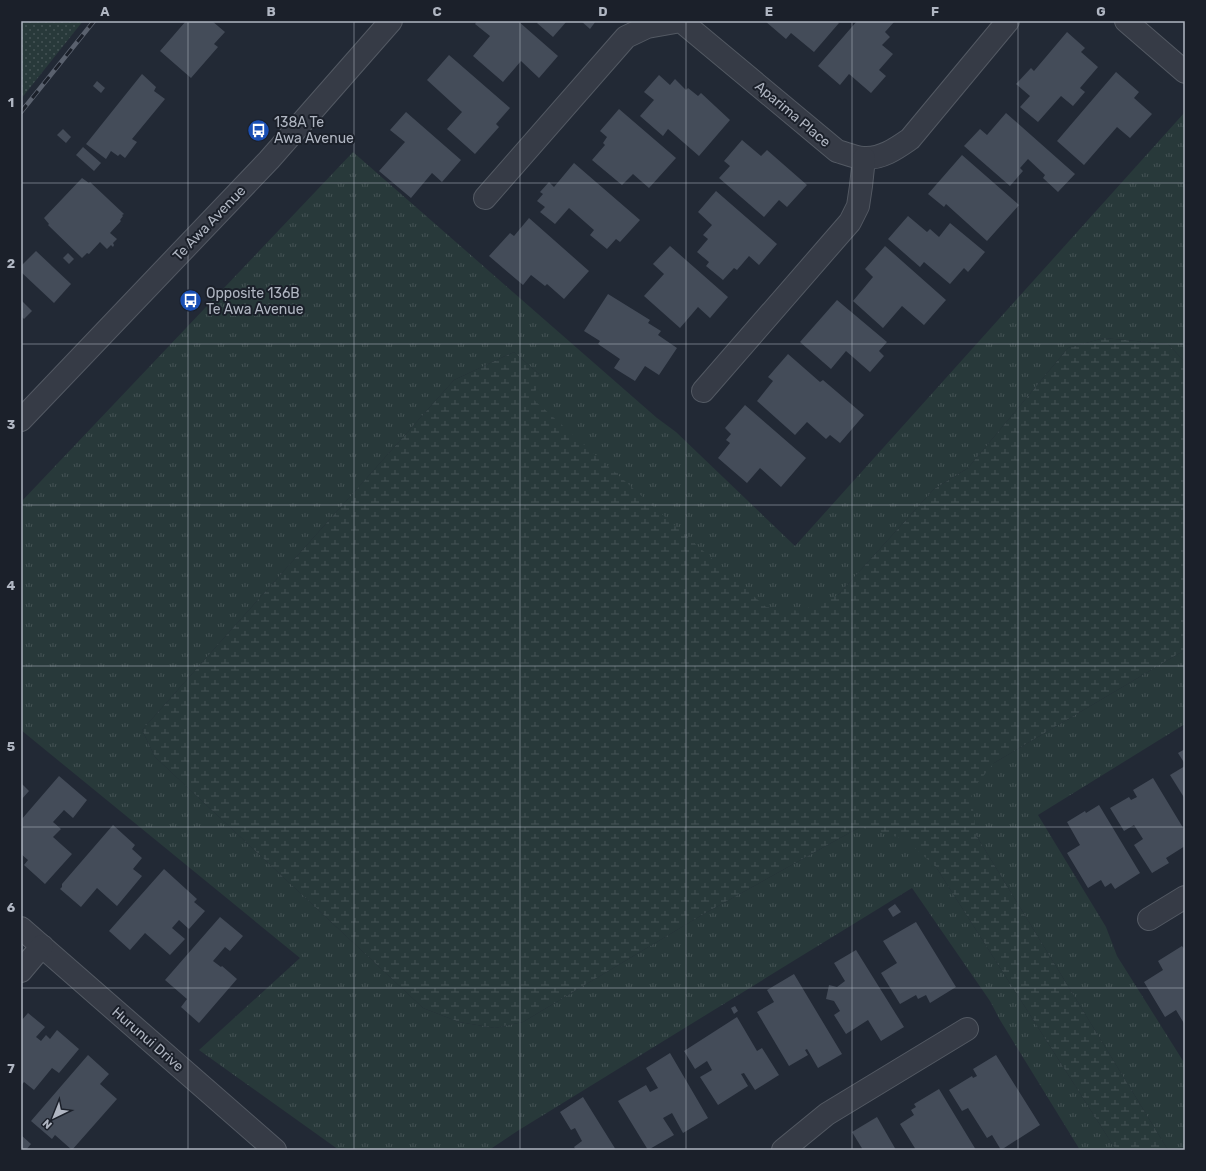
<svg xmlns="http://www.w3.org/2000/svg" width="1206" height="1171" font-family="Rubik,sans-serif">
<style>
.grass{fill:url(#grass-dots)}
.wetland{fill:url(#wetland-marsh)}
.park{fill:url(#park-tufts)}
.building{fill:#444c59}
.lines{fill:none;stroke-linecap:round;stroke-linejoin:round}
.minor-casing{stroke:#535963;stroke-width:24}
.minor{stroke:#363b46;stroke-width:22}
.rail-casing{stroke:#5a616e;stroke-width:4.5}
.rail{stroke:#1b202a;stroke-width:3;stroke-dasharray:9;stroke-linecap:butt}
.grid{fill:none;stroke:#b0b6c2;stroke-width:1;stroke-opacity:0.55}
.labels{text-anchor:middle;stroke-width:4;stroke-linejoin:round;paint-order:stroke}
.street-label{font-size:14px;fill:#b0b6c2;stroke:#1b202a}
.poi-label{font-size:14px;fill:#b0b6c2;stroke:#1b202a;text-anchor:start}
.neatline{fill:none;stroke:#b0b6c2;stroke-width:1.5}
.grid-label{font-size:13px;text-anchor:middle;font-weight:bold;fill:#b0b6c2}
</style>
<defs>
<pattern id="grass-dots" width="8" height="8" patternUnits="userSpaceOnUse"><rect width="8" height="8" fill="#28393a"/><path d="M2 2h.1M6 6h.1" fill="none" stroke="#455355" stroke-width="1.8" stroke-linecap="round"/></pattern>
<pattern id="wetland-marsh" width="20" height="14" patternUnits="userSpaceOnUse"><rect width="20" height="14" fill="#28393a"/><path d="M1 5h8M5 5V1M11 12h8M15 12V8" fill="none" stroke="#455355"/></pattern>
<pattern id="park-tufts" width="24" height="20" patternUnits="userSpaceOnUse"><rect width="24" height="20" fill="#28393a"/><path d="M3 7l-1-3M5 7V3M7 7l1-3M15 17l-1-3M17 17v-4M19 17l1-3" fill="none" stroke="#455355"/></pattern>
</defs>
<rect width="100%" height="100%" fill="#222935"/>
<!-- grass -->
<path class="grass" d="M21,21H83L21,99Z"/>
<!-- wetland -->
<path class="wetland" d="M1104,338L1168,344L1185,362V650L994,763L976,835L1168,1150H1116L936,867L860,827L702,915L523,1022L495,1028L459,1022L423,1008L155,757L142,730L454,380L514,352L539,374L838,595L934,489L968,468L1068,348Z"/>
<!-- park -->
<g class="park">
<path d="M1185,112V362L1168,344L1104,338L1068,348L968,468L934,489L838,595L801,611L766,607L534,400L539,374L514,352L454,380L142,730L155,757L423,1008L459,1022L495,1028L523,1022L702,915L860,827L905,839L936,867L1116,1150H1080L1000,1020L990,1001L912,888L519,1130L489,1150H339L199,1050L300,958L21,730V502L353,152L657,418L676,432L795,546Z"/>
<path d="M1185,650V724L1038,815L1106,927L1117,956L1185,1064V1150H1168L976,835L971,791L994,763Z"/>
</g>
<!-- building -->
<g class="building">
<path d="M186,21H212L225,32L214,44L218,47L191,78L160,51Z"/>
<path d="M477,21H518L558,56L539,78L521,61L503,82L473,56L490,36L475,24Z"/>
<path d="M539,21H567L553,37L537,23Z"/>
<path d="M581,21H596L590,29Z"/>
<path d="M765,21H836L839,23L814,52L791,33L786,39Z"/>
<path d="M857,21L894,22L885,32L890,37L882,45L893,54L879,70L886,76L871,93L849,74L840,85L818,66Z"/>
<path d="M1067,32L1085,48L1081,52L1098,67L1080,88L1085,92L1073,106L1061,96L1038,122L1020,107L1030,96L1016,84L1031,68L1034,71Z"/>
<path d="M449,55L510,108L496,124L499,127L475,154L447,129L462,112L427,80Z"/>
<path d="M1116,72L1139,92L1134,98L1152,114L1130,138L1117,127L1084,165L1057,141Z"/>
<path d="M142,74L156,87L154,91L165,99L132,139L137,142L125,158L120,154L118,156L111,151L106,159L86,144Z"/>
<path d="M659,75L670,85L675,79L686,90L688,88L698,96L701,93L730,120L699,156L668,129L663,136L640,116L654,100L644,92Z"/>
<path d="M97,81L105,88L101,93L93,86Z"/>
<path d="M619,109L676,158L649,188L633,174L622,185L592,160L605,145L603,143L607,137L600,131Z"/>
<path d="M406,112L461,160L442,182L432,173L411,198L379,171L405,142L390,130Z"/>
<path d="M1006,113L1075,174L1058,192L1043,178L1045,175L1028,159L1020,168L1023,171L1010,186L964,146L980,129L987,135Z"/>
<path d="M63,129L71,137L66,143L57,135Z"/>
<path d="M742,140L761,156L767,150L807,185L787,207L779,200L764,217L719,178L730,166L724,161Z"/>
<path d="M83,147L101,163L94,171L76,155Z"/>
<path d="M962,155L1019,205L987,241L946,204L944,207L928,194Z"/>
<path d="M574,163L640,220L620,242L616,239L607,249L590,235L594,230L569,208L555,224L540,212L545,207L537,201L543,194L540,192L549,182L554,187Z"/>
<path d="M82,178L89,183L90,182L124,214L122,215L123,216L120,220L121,221L110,233L117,239L113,243L114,245L113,247L111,245L107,249L100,242L89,254L87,253L82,258L48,225L49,224L44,218Z"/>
<path d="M716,191L777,244L759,265L749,256L737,270L734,268L723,280L706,266L709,262L697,252L708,239L703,235L712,225L698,212Z"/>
<path d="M908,216L927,232L930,229L939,237L950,223L985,252L968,272L964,268L950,284L924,262L920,267L888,239Z"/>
<path d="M529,218L589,271L564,299L547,284L545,286L531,275L523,285L489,256L510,233L514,236Z"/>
<path d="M670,246L728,297L710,318L698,307L680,328L644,296L664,274L653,264Z"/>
<path d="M885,246L946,300L924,325L902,306L883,328L853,301L873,277L865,269Z"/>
<path d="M36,251L71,284L54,303L21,272V266Z"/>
<path d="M68,253L74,259L69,264L63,258Z"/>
<path d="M608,294L650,320L648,323L661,331L658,335L677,348L659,375L645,366L635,381L614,368L620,359L598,344L600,341L584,331Z"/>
<path d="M21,300L32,311L24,319L21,316Z"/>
<path d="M837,300L887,342L879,351L884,356L870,372L846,351L831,369L800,342Z"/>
<path d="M788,354L820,382L823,380L864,415L840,443L830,435L826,439L807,422L795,435L757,401L773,381L768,377Z"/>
<path d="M745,405L806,458L781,487L760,468L747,483L718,458L730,443L726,440L731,434L725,428Z"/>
<path d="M1185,749V764L1178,753Z"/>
<path d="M1185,766V799L1170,775Z"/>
<path d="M59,776L87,800L73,818L64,810L53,822L61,829L53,837L72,854L45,884L24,865L28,860L21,854V820Z"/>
<path d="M1153,778L1185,831V846L1166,858L1169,863L1152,873L1134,845L1143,839L1134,825L1124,831L1110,808L1129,797L1131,800L1137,797L1133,790Z"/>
<path d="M21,783L29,791L21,800Z"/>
<path d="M1099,805L1140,873L1115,889L1111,883L1105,887L1101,880L1088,888L1067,853L1080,845L1067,822L1085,811L1086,813Z"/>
<path d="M113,825L135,845L132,849L142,858L133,869L142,876L117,906L97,888L81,907L60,889L62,887V884Z"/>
<path d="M164,869L197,899L194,902L205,911L189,929L179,920L172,928L185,939L170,955L145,933L130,950L109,931Z"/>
<path d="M895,904L901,912L893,917L888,909Z"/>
<path d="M220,917L243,936L230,951L225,947L213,961L221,967L222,966L237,979L199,1023L181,1007L187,999L165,980Z"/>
<path d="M916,922L956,987L930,1003L926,995L918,999L916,995L900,1004L881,973L897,963L883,941Z"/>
<path d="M1182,946L1185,950V1025L1176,1010L1165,1017L1144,982L1163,970L1158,961Z"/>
<path d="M856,950L904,1027L881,1041L868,1020L846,1034L834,1015L840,1011L834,1001L826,999L829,985L837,987L845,981L834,963Z"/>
<path d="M794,974L842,1054L818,1068L807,1049L805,1050L808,1055L789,1066L757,1012L774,1002L767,990Z"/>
<path d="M735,1006L738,1011L734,1014L731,1008Z"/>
<path d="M28,1013L45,1027L36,1037L41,1041L46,1035L50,1039L57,1030L79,1049L59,1073L52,1068L34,1090L24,1082L21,1086V1021Z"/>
<path d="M737,1017L757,1051L762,1048L779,1075L755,1090L744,1073L741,1074L748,1086L718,1105L700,1077L712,1070L707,1061L695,1069L684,1051Z"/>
<path d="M670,1053L708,1118L683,1133L672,1113L663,1118L674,1135L648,1150L618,1101L646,1085L650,1092L658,1088L646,1068Z"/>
<path d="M88,1055L109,1074L100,1084L117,1099L72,1150L55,1135L52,1139L31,1121Z"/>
<path d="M996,1055L1040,1125L1001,1150L992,1135L987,1138L968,1108L962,1111L949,1090L972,1076L973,1078L977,1076L973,1069Z"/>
<path d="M939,1089L976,1150H916L900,1124L914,1115L911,1110L916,1107L914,1104Z"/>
<path d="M583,1097L616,1150H576L574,1147L582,1141L575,1128L571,1130L560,1112Z"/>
<path d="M877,1117L896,1150H863L852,1132Z"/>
<path d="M21,1135L31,1144L26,1150H21Z"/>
</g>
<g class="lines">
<defs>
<g id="minor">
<path d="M1126,21L1185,72"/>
<path d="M485,198L626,37L647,27L681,21L837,151C845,153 855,158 864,158C882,159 897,148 910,139L1008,21"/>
<path d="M703,391L850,222L858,206L861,186L864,158"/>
<path d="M21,420L269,160L391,21"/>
<path d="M1149,919L1185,897"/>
<path d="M21,928L275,1150"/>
<path d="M21,971L42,946"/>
<path d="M783,1150L827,1114L967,1029"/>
</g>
</defs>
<!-- minor casing -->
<use href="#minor" class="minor-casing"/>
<!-- minor -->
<use href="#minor" class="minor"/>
<defs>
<path id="rail" d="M21,112L94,21"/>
</defs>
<!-- rail casing -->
<use href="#rail" class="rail-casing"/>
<!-- rail -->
<use href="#rail" class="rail"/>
</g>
<!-- grid -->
<path class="grid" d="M188,21V1150M354,21V1150M520,21V1150M686,21V1150M852,21V1150M1018,21V1150M21,183H1185M21,344H1185M21,505H1185M21,666H1185M21,827H1185M21,988H1185"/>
<!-- icons -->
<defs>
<symbol id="bus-disc" viewBox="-11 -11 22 22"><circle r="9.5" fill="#1a4fb4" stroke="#1b202a"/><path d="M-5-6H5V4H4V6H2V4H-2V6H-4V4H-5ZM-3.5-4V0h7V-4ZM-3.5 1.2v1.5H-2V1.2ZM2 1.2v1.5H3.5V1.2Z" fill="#fff"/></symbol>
</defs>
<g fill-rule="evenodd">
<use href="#bus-disc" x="246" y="118" width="25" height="25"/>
<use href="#bus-disc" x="178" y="288" width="25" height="25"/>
</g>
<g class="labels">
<!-- street labels -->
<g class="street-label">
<text transform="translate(793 114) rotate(40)" y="5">Aparima Place</text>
<text transform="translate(209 223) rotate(-46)" y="5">Te Awa Avenue</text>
<text transform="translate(148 1039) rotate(41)" y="5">Hurunui Drive</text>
</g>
<!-- poi labels -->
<g class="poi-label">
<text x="274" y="127">138A Te<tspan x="274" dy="16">Awa Avenue</tspan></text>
<text x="206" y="298">Opposite 136B<tspan x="206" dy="16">Te Awa Avenue</tspan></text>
</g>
</g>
<!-- border -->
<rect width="1206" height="1171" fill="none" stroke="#1b202a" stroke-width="44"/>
<!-- north arrow -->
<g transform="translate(54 1117) rotate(223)" stroke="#1b202a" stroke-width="3" paint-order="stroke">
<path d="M0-3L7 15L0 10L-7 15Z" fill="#b0b6c2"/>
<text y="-6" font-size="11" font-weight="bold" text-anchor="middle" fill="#b0b6c2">N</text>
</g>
<rect x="22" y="22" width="1162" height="1127" class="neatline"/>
<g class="grid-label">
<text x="105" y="16">A</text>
<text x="271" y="16">B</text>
<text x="437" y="16">C</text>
<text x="603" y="16">D</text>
<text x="769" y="16">E</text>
<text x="935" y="16">F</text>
<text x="1101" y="16">G</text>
<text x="11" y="107">1</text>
<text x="11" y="268">2</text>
<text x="11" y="429">3</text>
<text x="11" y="590">4</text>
<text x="11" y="751">5</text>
<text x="11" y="912">6</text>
<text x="11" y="1073">7</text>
</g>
</svg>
